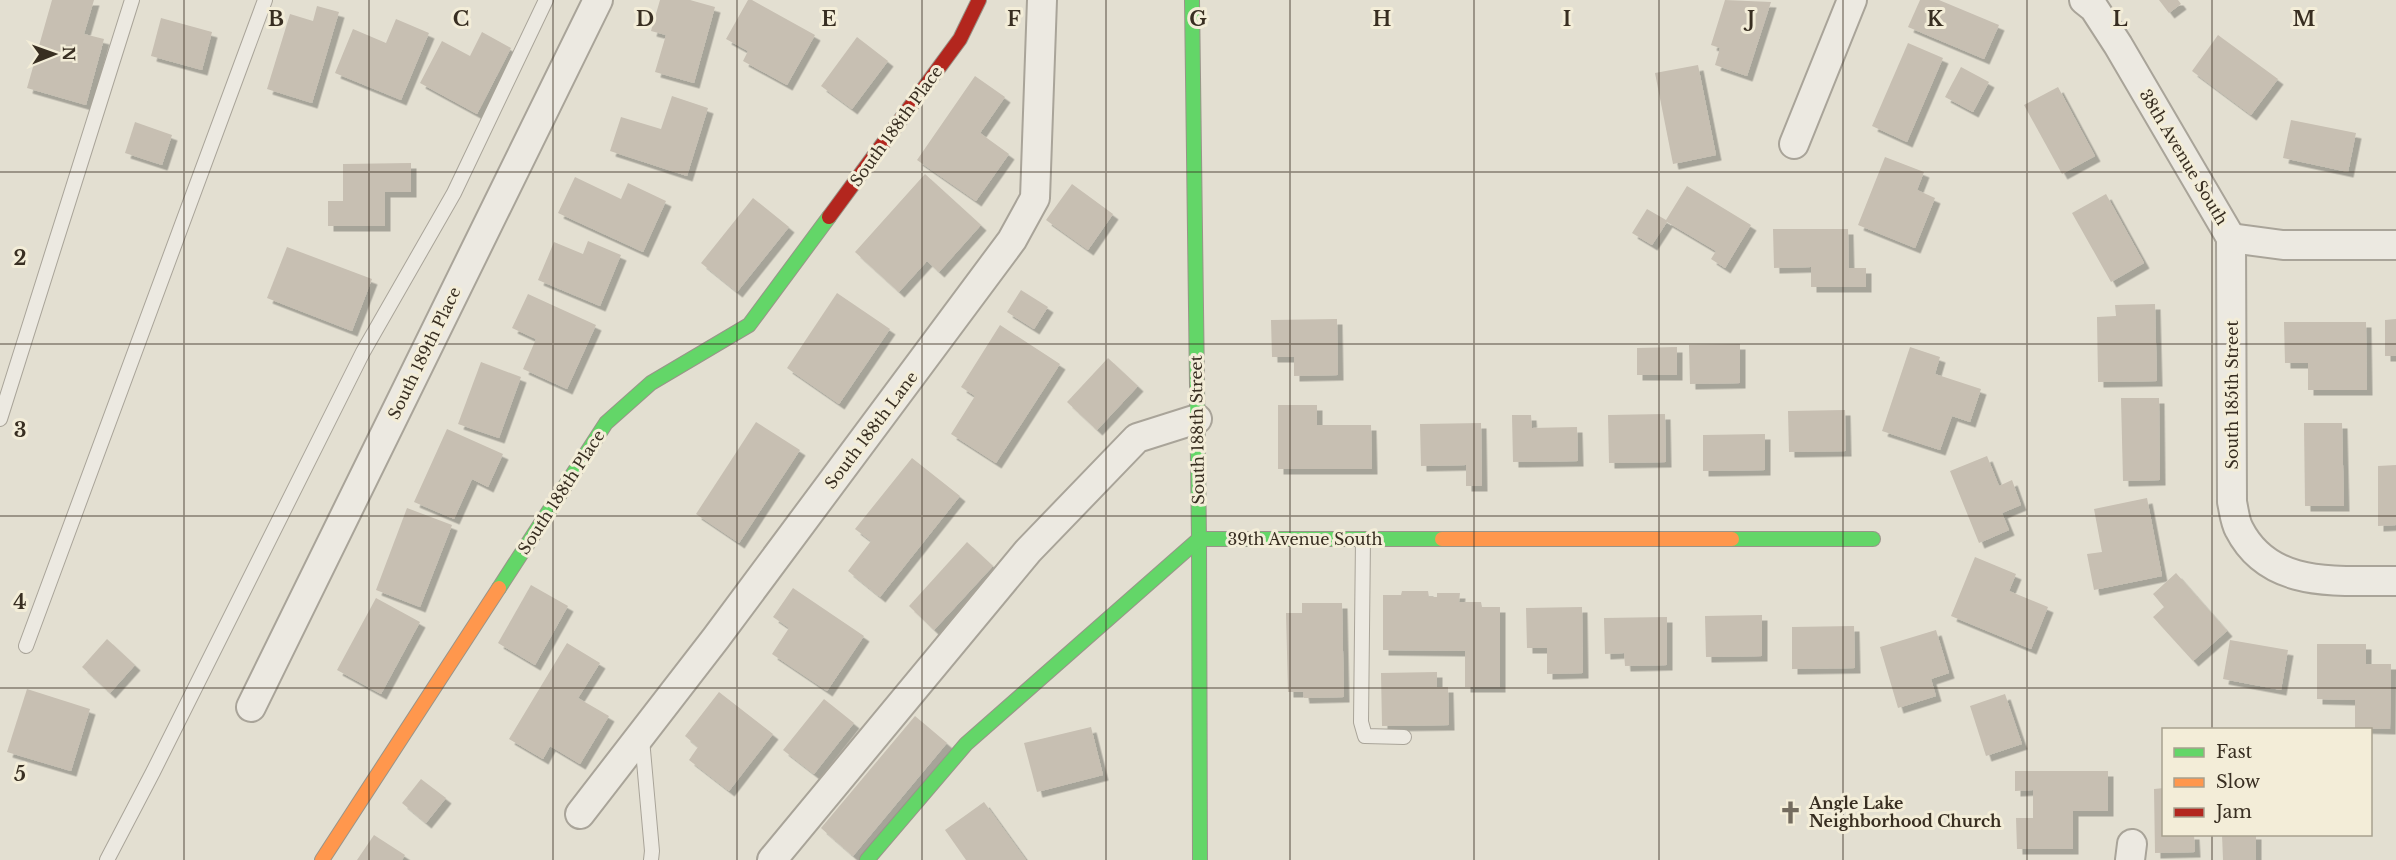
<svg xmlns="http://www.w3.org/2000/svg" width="2396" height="860" font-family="'Libre Baskerville',serif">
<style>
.building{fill:#c7bfb2;filter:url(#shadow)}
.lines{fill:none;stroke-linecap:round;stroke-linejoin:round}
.lane-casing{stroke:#a9a499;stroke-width:16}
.street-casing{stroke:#a9a499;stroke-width:32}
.fast-casing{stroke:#999489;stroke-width:16}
.slow-casing{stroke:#999489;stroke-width:16}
.jam-casing{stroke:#999489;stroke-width:16}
.lane{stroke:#ece9e1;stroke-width:14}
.street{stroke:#ece9e1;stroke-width:28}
.fast{stroke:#63d668;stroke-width:14}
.slow{stroke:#ff974d;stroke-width:14}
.jam{stroke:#b3261e;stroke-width:14}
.grid{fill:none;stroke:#382e21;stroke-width:1.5;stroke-opacity:0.55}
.labels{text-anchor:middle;stroke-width:6;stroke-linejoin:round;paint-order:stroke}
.street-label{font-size:16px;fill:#382e21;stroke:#f3edd8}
.poi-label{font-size:16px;font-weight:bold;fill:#382e21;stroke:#f3edd8;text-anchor:start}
.grid-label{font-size:20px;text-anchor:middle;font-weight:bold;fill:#382e21;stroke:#f3edd8;stroke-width:6;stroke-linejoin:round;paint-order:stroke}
</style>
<defs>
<filter id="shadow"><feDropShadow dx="5.5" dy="5.5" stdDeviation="0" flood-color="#0004"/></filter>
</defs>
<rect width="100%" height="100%" fill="#e3dfd1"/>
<!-- building -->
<g class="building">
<path d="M52,0H94L84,34L104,39L86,105L27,88Z"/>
<path d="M660,0H690L715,7L694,83L655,72L666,35L651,31Z"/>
<path d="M748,0H752L815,35L787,85L743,61L748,51L726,39Z"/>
<path d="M1725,0L1771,2L1747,76L1715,65L1720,48L1711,45Z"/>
<path d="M1920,0H1939L1999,25L1984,59L1908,27Z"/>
<path d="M2159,0H2178L2181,4L2169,13Z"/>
<path d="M317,6L339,12L312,103L267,89L290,14L313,21Z"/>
<path d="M161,18L212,32L202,70L151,56Z"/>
<path d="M396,19L429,33L401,100L335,73L353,29L386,43Z"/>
<path d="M482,32L511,48L477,114L420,83L442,41L470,56Z"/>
<path d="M2218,35L2278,79L2251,115L2192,71Z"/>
<path d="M857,37L888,61L852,109L821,86Z"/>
<path d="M1908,43L1943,58L1907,142L1872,126Z"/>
<path d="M1698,65L1716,155L1673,164L1655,73Z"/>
<path d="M1961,67L1989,82L1973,112L1945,97Z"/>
<path d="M975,76L1005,97L980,133L1009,154L976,201L917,160Z"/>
<path d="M2058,87L2095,156L2062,174L2024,105Z"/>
<path d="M672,96L708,108L687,176L610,151L621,117L661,129Z"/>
<path d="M2291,120L2356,133L2348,172L2283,158Z"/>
<path d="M135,122L172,135L162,165L125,153Z"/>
<path d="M1885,157L1924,172L1917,190L1935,198L1915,248L1858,225Z"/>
<path d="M411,163V192H385V226H328V201H343V164Z"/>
<path d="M925,174L981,225L939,272L927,261L899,292L855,252Z"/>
<path d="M575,177L621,199L628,183L666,201L643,252L558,213Z"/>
<path d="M1072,184L1113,214L1088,250L1046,220Z"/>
<path d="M1687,186L1751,225L1725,268L1711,259L1716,251L1667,222L1652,245L1632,233L1647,209L1666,220Z"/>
<path d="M2106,194L2144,263L2111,282L2072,213Z"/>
<path d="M753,198L789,227L737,292L701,263Z"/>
<path d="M1773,229H1848L1849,268H1866V287H1811V267L1774,268Z"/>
<path d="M588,241L621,255L600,306L538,280L554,242L583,254Z"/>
<path d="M287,247L372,279L352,331L267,298Z"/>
<path d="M1021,290L1048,307L1034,329L1007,312Z"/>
<path d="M837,293L890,329L839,404L787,368Z"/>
<path d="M528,294L596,325L567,389L523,369L536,339L512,328Z"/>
<path d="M2155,304L2157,381L2098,382L2097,317L2116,316L2115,305Z"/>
<path d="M1337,319L1338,375L1294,376V357H1272L1271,320Z"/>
<path d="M2396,319V356H2385V320Z"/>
<path d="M2284,322H2366L2367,390H2308V363H2285Z"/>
<path d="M1000,325L1060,364L996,463L951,434L975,396L961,387Z"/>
<path d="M1740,344V383L1690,384L1689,345Z"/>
<path d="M1677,347V375H1637V348Z"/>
<path d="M1910,347L1940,357L1935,374L1981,389L1970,422L1952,416L1940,450L1882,431Z"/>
<path d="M1108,358L1138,386L1097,430L1067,402Z"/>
<path d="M481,362L521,377L499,438L458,424Z"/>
<path d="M2121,398H2159L2160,480L2123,481Z"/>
<path d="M1278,405H1317V425H1371L1372,469H1278Z"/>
<path d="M1845,410L1846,451L1789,452L1788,411Z"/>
<path d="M1665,414L1666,462L1609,463L1608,415Z"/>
<path d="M1512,415H1531L1532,428L1577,427L1578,461L1513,462Z"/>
<path d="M756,422L800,450L739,543L696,514Z"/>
<path d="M1481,423L1482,486H1466V465L1421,466L1420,424Z"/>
<path d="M2304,423H2342L2344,506H2305Z"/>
<path d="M447,429L503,454L488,487L472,479L454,519L414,502Z"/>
<path d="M1765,434V470L1703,471V435Z"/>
<path d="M1987,456L1999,486L2012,480L2021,505L2002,513L2009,530L1979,543L1950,471Z"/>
<path d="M912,458L960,496L880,597L848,571L871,541L855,529Z"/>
<path d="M2396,465V525L2378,526V466Z"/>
<path d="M2147,498L2162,576L2094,590L2087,554L2102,552L2094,509Z"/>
<path d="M407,508L452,525L420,607L376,590Z"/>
<path d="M967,542L993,566L934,630L909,606Z"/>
<path d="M1975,557L2016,574L2009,591L2048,607L2031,649L1951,616Z"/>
<path d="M2176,573L2227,631L2193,661L2153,617L2164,607L2153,594Z"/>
<path d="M531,585L568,606L535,665L498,643Z"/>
<path d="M793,588L864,636L827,691L772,654L789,628L773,617Z"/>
<path d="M1402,591H1428L1429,597H1437V593H1460L1459,602H1481L1482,607H1500V687H1465V651L1383,650V595H1401Z"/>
<path d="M376,598L420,622L381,694L337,670Z"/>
<path d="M1302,603H1342L1344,697L1304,698L1303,692H1288L1286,613H1302Z"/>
<path d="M1582,607L1583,673L1547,674V648H1527L1526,608Z"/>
<path d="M1762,615V656L1706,657L1705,616Z"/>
<path d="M1667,617V665L1625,666L1624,653L1605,654L1604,618Z"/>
<path d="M1854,626L1855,668L1792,669V627Z"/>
<path d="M1936,630L1949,673L1931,679L1936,696L1898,708L1880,647Z"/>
<path d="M107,639L135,665L110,693L82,667Z"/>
<path d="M2230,640L2288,650L2281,690L2223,679Z"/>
<path d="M567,643L600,663L578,698L609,716L580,764L550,746L543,759L509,739Z"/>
<path d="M2317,644H2366V664H2391L2390,729L2355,728V700L2317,699Z"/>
<path d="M1437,672V687H1448L1449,725L1382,726L1381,673Z"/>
<path d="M27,689L90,709L71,771L7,752Z"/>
<path d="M719,692L773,734L729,791L689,760L698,747L685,736Z"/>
<path d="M2005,694L2022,744L1986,756L1970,706Z"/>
<path d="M824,699L854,723L814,774L783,750Z"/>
<path d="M915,716L947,743L853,856L821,828Z"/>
<path d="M1091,727L1103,775L1037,792L1024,743Z"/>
<path d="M2015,771H2108V811H2073V849H2017L2016,818H2033V790L2015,791Z"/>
<path d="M421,779L446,798L426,823L402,803Z"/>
<path d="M2164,788V834H2194L2195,852L2155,853L2154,789Z"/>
<path d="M984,802L1026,860H966L945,830Z"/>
<path d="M2222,834H2256V860H2223Z"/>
<path d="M374,835L405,855L402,860H357Z"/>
</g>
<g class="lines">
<defs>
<g id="lane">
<path d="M0,419L132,0"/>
<path d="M1363,539L1361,722L1365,736L1404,737"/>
<path d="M26,646L265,0"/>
<path d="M642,739L652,851L651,860"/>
<path d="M107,860L153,772L363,352L454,193L546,0"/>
</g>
<g id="street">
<path d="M2084,0L2094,8L2118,45L2231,238"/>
<path d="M1794,144L1852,0"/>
<path d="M2231,238L2232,502C2234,511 2235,522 2239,529C2270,590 2339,580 2396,581"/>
<path d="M2231,238L2283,245H2396"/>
<path d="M251,707L598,0"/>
<path d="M580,814L716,638L1012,240L1035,198L1042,0"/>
<path d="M772,860L1028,551L1137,438L1197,419"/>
<path d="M2130,860L2132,844"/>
</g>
<g id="fast">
<path d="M1192,0L1199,539L1200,860"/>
<path d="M1732,539H1873"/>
<path d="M499,588L606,423L651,383L749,325L829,217"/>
<path d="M867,860L966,744L1199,539H1442"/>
</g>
<g id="slow">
<path d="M1442,539H1732"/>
<path d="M322,860L499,588"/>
</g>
<path id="jam" d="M829,217L960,39L979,0"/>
</defs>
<!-- lane casing -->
<use href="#lane" class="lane-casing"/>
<!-- street casing -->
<use href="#street" class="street-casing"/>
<!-- fast casing -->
<use href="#fast" class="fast-casing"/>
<!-- slow casing -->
<use href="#slow" class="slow-casing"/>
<!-- jam casing -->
<use href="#jam" class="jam-casing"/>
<!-- lane -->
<use href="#lane" class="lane"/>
<!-- street -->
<use href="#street" class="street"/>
<!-- fast -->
<use href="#fast" class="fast"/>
<!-- slow -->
<use href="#slow" class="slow"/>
<!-- jam -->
<use href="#jam" class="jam"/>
</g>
<!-- grid -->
<path class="grid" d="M184,0V860M369,0V860M553,0V860M737,0V860M922,0V860M1106,0V860M1290,0V860M1474,0V860M1659,0V860M1843,0V860M2027,0V860M2212,0V730M0,172H2396M0,344H2396M0,516H2396M0,688H2396M2212,834V860"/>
<!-- icons -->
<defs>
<symbol id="church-bare" viewBox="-9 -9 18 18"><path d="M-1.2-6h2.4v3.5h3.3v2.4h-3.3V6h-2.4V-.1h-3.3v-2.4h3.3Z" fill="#746c5f" stroke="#f3edd8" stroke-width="2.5" paint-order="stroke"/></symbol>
</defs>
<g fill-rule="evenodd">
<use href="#church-bare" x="1774" y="796" width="33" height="33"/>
</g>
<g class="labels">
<!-- street labels -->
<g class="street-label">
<text transform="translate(896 126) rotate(-54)" y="6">South 188th Place</text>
<text transform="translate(2184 157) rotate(59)" y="6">38th Avenue South</text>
<text transform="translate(424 353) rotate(-64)" y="6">South 189th Place</text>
<text transform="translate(2232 395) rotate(-90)" y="6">South 185th Street</text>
<text transform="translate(871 430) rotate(-53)" y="6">South 188th Lane</text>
<text transform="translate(1197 430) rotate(-91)" y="6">South 188th Street</text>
<text transform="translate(561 492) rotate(-57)" y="6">South 188th Place</text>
<text x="1305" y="545">39th Avenue South</text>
</g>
<!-- poi labels -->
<g class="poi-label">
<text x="1809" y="809">Angle Lake<tspan x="1809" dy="18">Neighborhood Church</tspan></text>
</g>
</g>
<g class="grid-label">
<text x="276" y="26">B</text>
<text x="461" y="26">C</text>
<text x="645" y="26">D</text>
<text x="829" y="26">E</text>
<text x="1014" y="26">F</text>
<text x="1198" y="26">G</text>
<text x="1382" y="26">H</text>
<text x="1567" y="26">I</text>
<text x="1751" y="26">J</text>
<text x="1935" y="26">K</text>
<text x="2120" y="26">L</text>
<text x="2304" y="26">M</text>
<text x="20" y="265">2</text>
<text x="20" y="437">3</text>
<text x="20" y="609">4</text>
<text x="20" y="781">5</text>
</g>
<!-- legend -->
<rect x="2162" y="728" width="210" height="108" fill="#f3edd8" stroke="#a8a18f" stroke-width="1.5"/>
<rect x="2174" y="748" width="30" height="9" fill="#63d668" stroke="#a8a18f" stroke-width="1.5"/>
<text x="2216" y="758" font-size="18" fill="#382e21">Fast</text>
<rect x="2174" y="778" width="30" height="9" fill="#ff974d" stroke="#a8a18f" stroke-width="1.5"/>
<text x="2216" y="788" font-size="18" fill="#382e21">Slow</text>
<rect x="2174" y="808" width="30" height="9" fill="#b3261e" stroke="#a8a18f" stroke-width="1.5"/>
<text x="2216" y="818" font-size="18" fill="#382e21">Jam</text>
<!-- north arrow -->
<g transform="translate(54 54) rotate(89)" stroke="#f3edd8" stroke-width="4.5" paint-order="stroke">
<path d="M0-4.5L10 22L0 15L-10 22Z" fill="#382e21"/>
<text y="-9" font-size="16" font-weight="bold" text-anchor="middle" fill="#382e21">N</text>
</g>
</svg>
